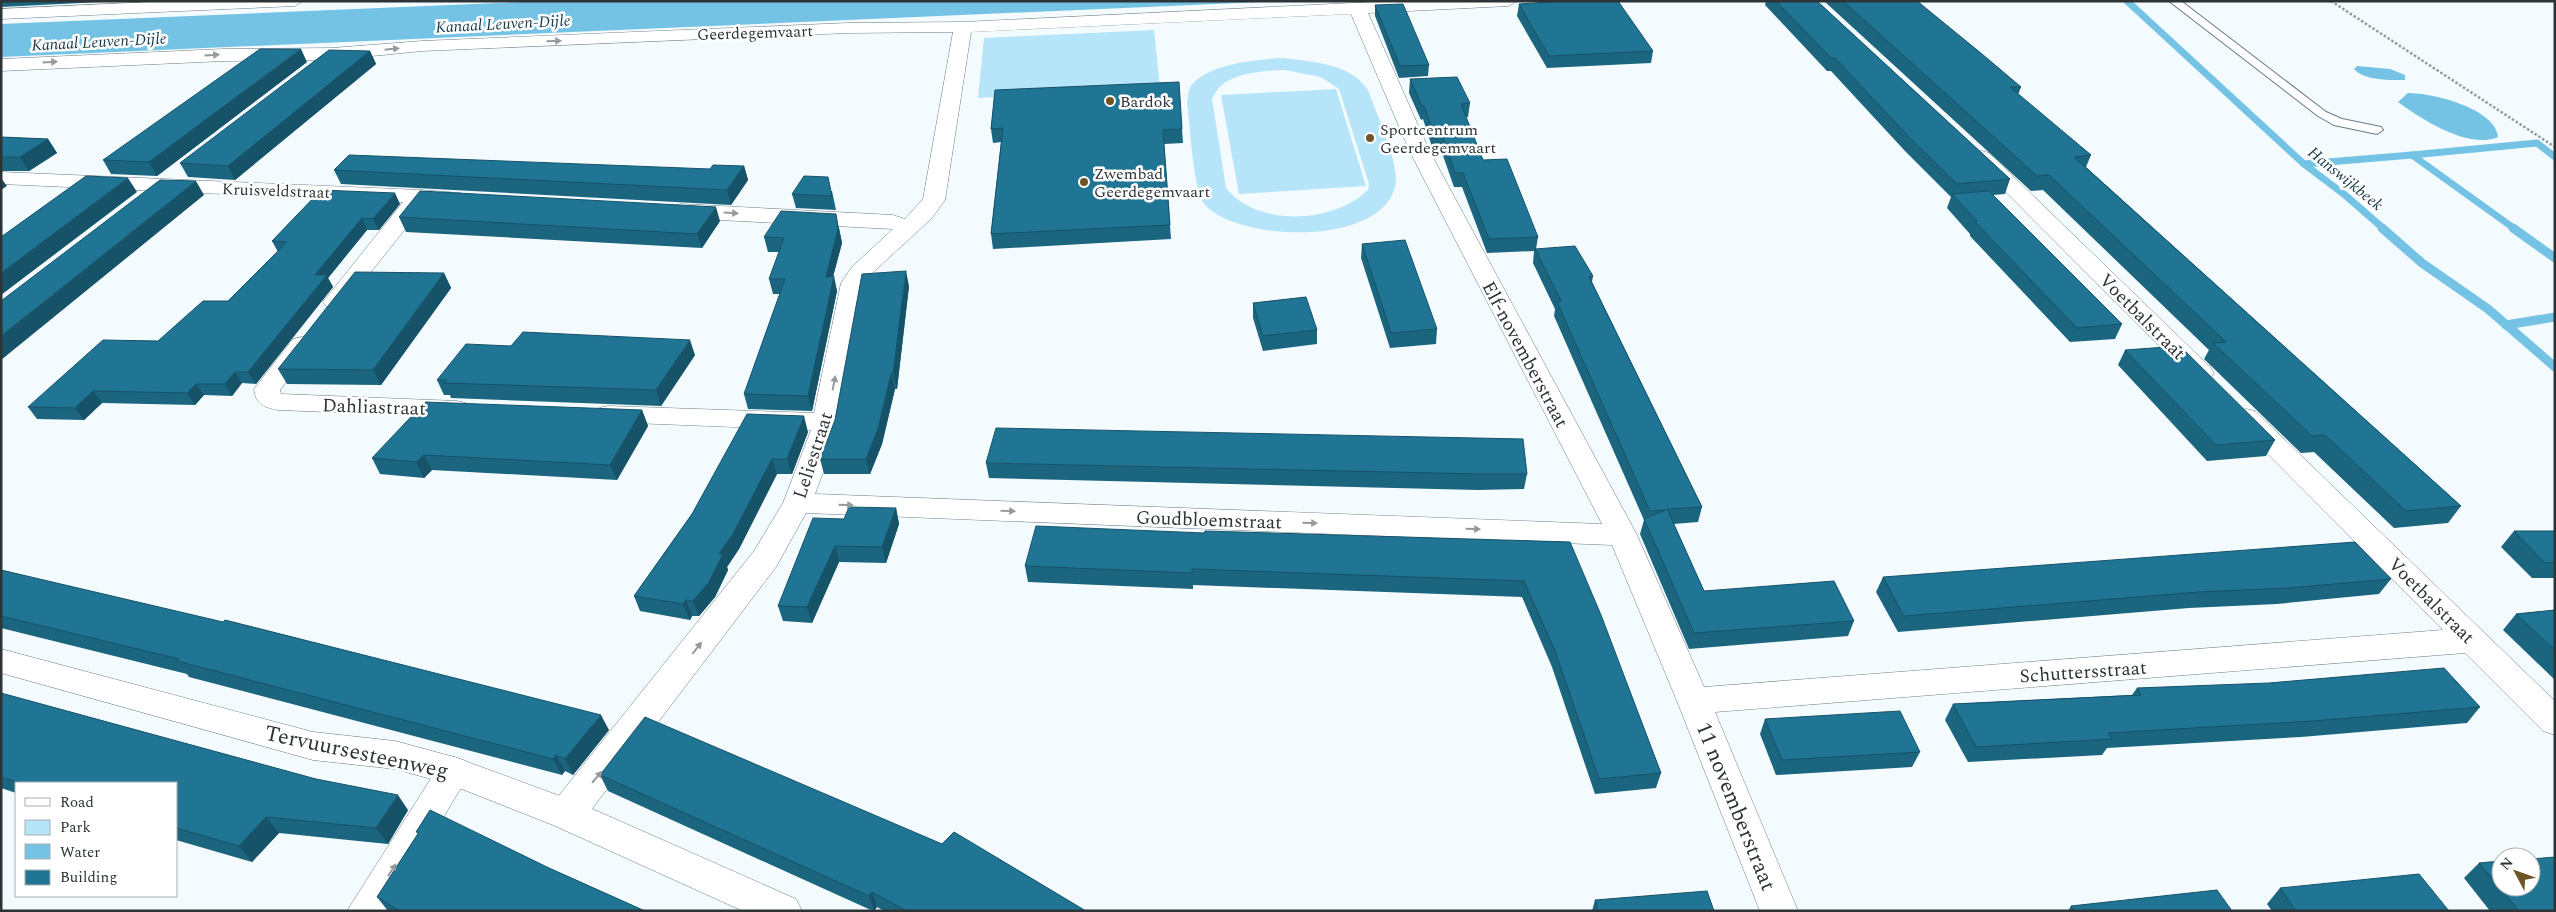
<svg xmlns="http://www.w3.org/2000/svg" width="2556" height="912" font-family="Spectral,serif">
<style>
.green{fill:#b6e4f9;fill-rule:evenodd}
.water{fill:#74c3e5}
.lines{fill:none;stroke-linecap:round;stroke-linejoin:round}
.stream-far1{stroke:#74c3e5;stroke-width:7}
.stream{stroke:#74c3e5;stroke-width:9}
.service-casing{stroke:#6b7c84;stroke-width:2}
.minor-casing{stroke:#6b7c84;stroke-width:1}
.tertiary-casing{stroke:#6b7c84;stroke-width:1}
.path{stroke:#949b9f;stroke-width:2.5;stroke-dasharray:2.5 2;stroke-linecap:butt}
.service{fill:#fff;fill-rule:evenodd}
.minor{fill:#fff;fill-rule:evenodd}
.tertiary{fill:#fff;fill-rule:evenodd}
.wall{fill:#1c657f}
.shaded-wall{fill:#165268}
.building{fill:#207594;stroke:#165268}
.oneway{fill:#969a9b}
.poi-dot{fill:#6f5426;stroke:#fff;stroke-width:2}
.labels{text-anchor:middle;stroke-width:5;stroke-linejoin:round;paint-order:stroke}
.far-water-label{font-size:16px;font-style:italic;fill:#133746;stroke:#fff}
.far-street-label{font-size:16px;fill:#2d3437;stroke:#fff}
.far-poi-label{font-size:16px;fill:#2d3437;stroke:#fff;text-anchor:start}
.street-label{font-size:19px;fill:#2d3437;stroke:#fff}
.near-street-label{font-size:22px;fill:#2d3437;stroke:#fff}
</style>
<rect width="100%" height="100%" fill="#f3fbff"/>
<!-- green -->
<g class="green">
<path d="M1154,30L1160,88L978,98L984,38Z"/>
<path d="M1283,58C1313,62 1350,63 1368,90C1376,113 1401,166 1395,187C1380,246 1242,242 1206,206C1193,193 1190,123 1187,102C1188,99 1188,94 1189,90C1200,64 1259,59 1283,58ZM1285,70L1321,77L1339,89L1369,184L1368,190C1334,223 1258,228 1226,188L1212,99C1214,96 1215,92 1218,89C1229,73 1268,70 1285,70Z"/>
<path d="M1336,89L1366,186L1239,194L1221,95Z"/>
</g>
<!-- water -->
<g class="water">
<path d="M544,1H1284L1,57V24Z"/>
<path d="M2357,66L2390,69L2405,75V80C2391,80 2364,81 2354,69Z"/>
<path d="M2408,93C2432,93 2495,108 2498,137C2469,150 2421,119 2398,102Z"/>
</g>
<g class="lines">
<!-- stream-far1 -->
<g class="stream-far1">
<path d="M2127,1L2304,164L2345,195L2384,229"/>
<path d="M2412,155L2537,143L2555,157"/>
<path d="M2304,164L2412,155L2515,229"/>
</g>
<!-- stream -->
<g class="stream">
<path d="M2382,228L2422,263L2488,309L2555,367"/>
<path d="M2513,228L2555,258"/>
<path d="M2506,325L2555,317"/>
</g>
<defs>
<path id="service" d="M2169,1H2181L2326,112L2342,119L2381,127L2383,130L2377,134L2334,125L2318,116Z"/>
<g id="minor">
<path d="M172,1H303L295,6L1,19V9Z"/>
<path d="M1394,1H1517L1509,6L1368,13L1430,152L1637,535L1704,687L2443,630L2237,423L2233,417L2237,411L2246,409L2255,411L2555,701V735L2543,731L2465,653L1715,712L1798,911H1760L1677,701L1612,545L806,513L776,567L612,783L579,825L566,829L553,825L548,814L553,803L754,551L783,503L811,430L608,422L599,420L595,414L599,408L608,406L814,413L841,283L852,267L893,229L681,218L673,216L670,211L673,206L681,204L893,215L905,219L923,199L953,32L848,33L422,51L332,60L224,61L1,71V59L224,49L332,48L422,41L848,23L963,22ZM1351,14L1410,152L1602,524L815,494L837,435L865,283L869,276L931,219L945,200L971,32Z"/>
<path d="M1982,151L1989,153L2210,367L2214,373L2210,379L2201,381L2192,379L1975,161L1972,157L1975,153Z"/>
<path d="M1,172L420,190L461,193L464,198L461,203H426L343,307L335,309L327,307L323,302L403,202L1,184Z"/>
<path d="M302,337L311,339L314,344L280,390L281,394L457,401L466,403L470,409L466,415L457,417L278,410C264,407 256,405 254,389L293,339Z"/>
<path d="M454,757L466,761L471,771L387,911H347L442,761Z"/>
</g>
<path id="tertiary" d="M1,649L313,732L395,741L454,757L579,803L796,899L802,911H743L553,825L449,784L395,769L313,760L1,673Z"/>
</defs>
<!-- service casing -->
<use href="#service" class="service-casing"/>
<!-- minor casing -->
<use href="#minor" class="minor-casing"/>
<!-- tertiary casing -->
<use href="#tertiary" class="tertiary-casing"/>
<!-- path -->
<path class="path" d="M2331,1L2555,147"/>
<!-- service -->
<use href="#service" class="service"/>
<!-- minor -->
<use href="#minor" class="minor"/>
<!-- tertiary -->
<use href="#tertiary" class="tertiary"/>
</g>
<!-- wall -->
<g class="wall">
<path d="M1,1H103L101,2L1,7Z"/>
<path d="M1766,1H1817L2010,179L2005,194L1993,195L2122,324L2115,339L2070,342L1970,236V234L1947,208L1951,197L1905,151L1831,71H1827L1765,5Z"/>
<path d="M1824,1H1917L2021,87L2018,95L2091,155L2086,167L2461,506L2448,523L2394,528L2314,452L2301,453L2204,359L2209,350L2043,190L2031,191Z"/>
<path d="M1519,4L1653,51L1651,63L1547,68L1517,16Z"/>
<path d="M1375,5L1429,65L1428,76L1399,78L1375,16Z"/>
<path d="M370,51L376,64L235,180L188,177L180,163Z"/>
<path d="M307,62L157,176L111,174L103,160Z"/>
<path d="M1410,79L1470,103L1468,117H1466L1483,160L1538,237L1536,249L1593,276L1592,282L1702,507L1698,522L1674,524L1704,591L1854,621L1848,636L1689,649L1640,534L1644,520L1554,316L1555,309L1533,263L1534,251L1487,253L1462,187H1454L1441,150H1433L1423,119L1421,120L1409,93Z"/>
<path d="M995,90L1182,129L1183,143L1164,144L1171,239L993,249L991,234L1001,142L993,143L991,129Z"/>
<path d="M1,137L48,139L57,153L29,171H1Z"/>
<path d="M744,166L748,180L731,205L341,184L334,170L710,169Z"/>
<path d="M832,191L836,210L796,208L792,194Z"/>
<path d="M400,204L379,230H367L328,278L333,287L256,384L242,383L232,396L204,395L195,405L102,403L84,420L37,419L28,407L158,341L228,301L278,252L272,241Z"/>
<path d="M399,217L720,221L702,248L406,232Z"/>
<path d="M839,228L842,243L833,276L837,291L812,411L748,409L744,394L780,294H773L769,279L779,252H768L764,237Z"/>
<path d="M1362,244L1437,329L1436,344L1390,348L1361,258Z"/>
<path d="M444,273L451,288L381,385L287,384L278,369Z"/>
<path d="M909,286L897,389H895L882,444L870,474H824L820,459Z"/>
<path d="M1253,303L1317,330V344L1263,351L1253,318Z"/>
<path d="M2125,350L2275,440L2266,456L2207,461L2118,365Z"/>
<path d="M695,355L661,406L451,398L450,395H444L437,380Z"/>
<path d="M642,410L648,426L617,480L432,470L424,478L380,474L372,458Z"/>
<path d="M808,432L792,474H777L739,549L727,567L728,570L715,597L699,616H692L690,620L640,611L634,596L692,514Z"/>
<path d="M986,463L1527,474L1524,489L1478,490L989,478Z"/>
<path d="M896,508L899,524L886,563L839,562L812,623L783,621L778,606L844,519Z"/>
<path d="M2514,531H2555V578H2532L2501,547Z"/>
<path d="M1204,533L1570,542L1661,773L1656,788L1595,794L1552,667L1522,597L1193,585V589L1028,582L1025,566Z"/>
<path d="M1,570L609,730L573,775L565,771L562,775L189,677L187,674L1,628Z"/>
<path d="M1883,577L2391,579L2379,594L2277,604L2189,608L1898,632L1876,592Z"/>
<path d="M2555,610V680L2503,630L2516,614Z"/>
<path d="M2137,688L2480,707L2467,723L2301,737L2107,748L2102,755L1968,762L1945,720L1953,704L2132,695Z"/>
<path d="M1,693L408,810L388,844L279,833L252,862L176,840V783H16V793L1,788Z"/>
<path d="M1765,719L1920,752L1912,767L1776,775L1760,734Z"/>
<path d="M600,775L1086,911H884L877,907L874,911H873L608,791Z"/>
<path d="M416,832L549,868L645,911H388L377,897L418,834Z"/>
<path d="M2479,863L2555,911H2490L2464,878Z"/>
<path d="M2280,888L2449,911H2272L2267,904Z"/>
<path d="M1595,900L1714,911H1592Z"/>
<path d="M2071,906L2232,911H2068Z"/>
</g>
<!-- shaded-wall -->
<g class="shaded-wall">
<path d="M301,49L307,62L157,176L149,162Z"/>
<path d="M370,51L376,64L235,180L228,166Z"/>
<path d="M48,139L57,153L29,171L20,157Z"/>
<path d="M744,166L748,180L731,205L727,190Z"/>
<path d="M1,178L7,186L1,190Z"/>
<path d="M128,178L137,192L1,295V273Z"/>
<path d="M196,181L204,195L1,360V336Z"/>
<path d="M395,193L400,204L379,230L373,219Z"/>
<path d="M716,207L720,221L702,248L697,234Z"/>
<path d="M836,214L842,243L829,292L826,277Z"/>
<path d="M362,218L367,230L328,278L333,287L256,384L248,372L315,275Z"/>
<path d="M906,271L909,286L897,389L893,374Z"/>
<path d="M444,273L451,288L381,385L373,370Z"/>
<path d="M834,276L837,291L812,411L808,396Z"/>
<path d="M690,340L695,355L661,406L656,390Z"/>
<path d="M235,372L242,383L232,396L225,384Z"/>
<path d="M891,374L895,389L882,444L870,474L866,459Z"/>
<path d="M196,384L204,395L195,405L187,393Z"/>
<path d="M93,391L102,403L84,420L75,408Z"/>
<path d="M642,410L648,426L617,480L610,465Z"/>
<path d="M804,416L808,432L792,474L787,459Z"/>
<path d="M424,455L432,470L424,478L416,462Z"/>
<path d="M772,459L777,474L739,549L727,567L728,570L715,597L699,616L693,601Z"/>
<path d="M896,508L899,524L886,563L882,547Z"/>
<path d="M835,546L839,562L812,623L807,607Z"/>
<path d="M686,600L692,616L690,620L683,604Z"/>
<path d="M601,715L609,730L573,775L565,759Z"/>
<path d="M556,755L565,771L562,775L553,759Z"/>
<path d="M398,795L408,810L388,844L376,828Z"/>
<path d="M266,817L279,833L252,862L239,846Z"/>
<path d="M872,892L877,907L874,911L869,896Z"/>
</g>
<!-- building -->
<g class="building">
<path d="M1564,1H1618L1653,51L1549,56L1519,4Z"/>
<path d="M1776,1H1817L2010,179L1957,184L1909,137L1835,58H1831Z"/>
<path d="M1843,1H1917L1982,54L2021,87H2010L2091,155L2074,157L2461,506L2406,511L2325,435L2312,436L2213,343L2226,342L2049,175L2037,176Z"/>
<path d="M1403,4L1429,65L1400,66L1375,5Z"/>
<path d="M260,49H301L149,162L103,160Z"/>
<path d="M329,50L370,51L228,166L180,163Z"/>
<path d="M1457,77L1470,103L1461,104L1483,160L1507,159L1538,237L1489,239L1463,173H1455L1443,136H1435L1424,106H1422L1410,79Z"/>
<path d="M1179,82L1182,129L1163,130L1170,225L991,234L1003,128L991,129L995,90Z"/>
<path d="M1,137L48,139L20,157H1Z"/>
<path d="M349,155L710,169L713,165L744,166L727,190L334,170Z"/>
<path d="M86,176L128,178L1,273V237Z"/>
<path d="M804,176L828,177L832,196L792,194Z"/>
<path d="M160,180L196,181L1,336V301Z"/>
<path d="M321,190L395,193L373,219L362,218L315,275H327L248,372H235L225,384H196L187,393L93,391L75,408L28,407L103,340L158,341L203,301H228L287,242L272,241Z"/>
<path d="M420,191L716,207L697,234L399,217Z"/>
<path d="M1989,191L2122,324L2077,328L1975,222L1977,221L1952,194Z"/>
<path d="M781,211L836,214L838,229L826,277L834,276L808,396L744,394L785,279H769L784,238L764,237Z"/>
<path d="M1405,240L1437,329L1391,333L1362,244Z"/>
<path d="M1575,246L1593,276L1589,277L1702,507L1667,509L1704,591L1834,581L1854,621L1694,633L1644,519L1666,510L1650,511L1557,302L1561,301L1535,249Z"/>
<path d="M906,271L893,374H891L878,429L866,459H820L835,420L862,274Z"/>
<path d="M355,272L444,273L373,370L278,369Z"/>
<path d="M1306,297L1317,330L1263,336L1253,303Z"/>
<path d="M523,332L690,340L656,390L444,383L447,380H437L466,344L511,346Z"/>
<path d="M2180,346L2275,440L2216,445L2125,350Z"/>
<path d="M425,402L642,410L610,465L424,455L416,462L372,458Z"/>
<path d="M747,414L804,416L787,459H772L733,534L719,554H723L709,582L693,601L686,600L683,604L634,596L692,514Z"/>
<path d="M996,428L1523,439L1527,474H1480L986,463Z"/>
<path d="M849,507L896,508L882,547L835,546L807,607L778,606L813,518L844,519Z"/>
<path d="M1036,526L1204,533L1205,531L1570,542L1601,615L1661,773L1599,779L1555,651L1524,581L1192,569V573L1025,566Z"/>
<path d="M2514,531H2555V562L2545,563Z"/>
<path d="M2355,542L2391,579L2288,588L2199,592L1904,616L1883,577Z"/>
<path d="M1,570L223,622L225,620L601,715L565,759L556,755L553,759L177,661L179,659L1,616Z"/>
<path d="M2555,610V650L2516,614Z"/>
<path d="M2444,668L2480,707L2313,721L2108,733L2112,739L1976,747L1953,704L2141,695L2137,688L2269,683Z"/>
<path d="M1,693L316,779L398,795L376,828L266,817L239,846L176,828V783H21L1,777Z"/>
<path d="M1900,711L1920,752L1782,760L1765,719Z"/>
<path d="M645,717L942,844L954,832L1086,911H907L872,892L869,896L600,775Z"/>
<path d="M430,810L549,868L645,911H400L377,897L419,832H416Z"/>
<path d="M2555,857V911H2519L2479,863L2501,861V887H2531V859Z"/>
<path d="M2419,874L2449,911H2296L2280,888Z"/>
<path d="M2217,890L2232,911H2074L2071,906Z"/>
<path d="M1707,891L1714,911H1598L1595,900Z"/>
</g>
<!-- one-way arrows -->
<defs><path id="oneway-solid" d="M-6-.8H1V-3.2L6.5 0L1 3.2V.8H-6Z" transform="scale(1.25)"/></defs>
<g class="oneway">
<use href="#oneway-solid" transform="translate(554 41) rotate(-2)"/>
<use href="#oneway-solid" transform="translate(392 49) rotate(-6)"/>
<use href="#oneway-solid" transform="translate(212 55) rotate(-3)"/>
<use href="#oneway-solid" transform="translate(50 62) rotate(-3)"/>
<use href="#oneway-solid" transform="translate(731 213) rotate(3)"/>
<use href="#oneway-solid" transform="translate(834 383) rotate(-79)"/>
<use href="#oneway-solid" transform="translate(846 505) rotate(2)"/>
<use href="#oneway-solid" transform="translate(1008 511) rotate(2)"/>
<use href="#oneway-solid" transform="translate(1310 523) rotate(2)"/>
<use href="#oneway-solid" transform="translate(1473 529) rotate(2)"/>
<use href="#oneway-solid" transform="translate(697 648) rotate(-52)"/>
<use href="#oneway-solid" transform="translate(597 777) rotate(-50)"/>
<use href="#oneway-solid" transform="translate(392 870) rotate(-57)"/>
</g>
<!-- markers -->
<g class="poi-dot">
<circle cx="1110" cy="101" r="5"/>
<circle cx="1370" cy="138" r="5"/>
<circle cx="1084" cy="182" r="5"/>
</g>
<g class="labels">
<!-- far-water labels -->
<g class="far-water-label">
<text transform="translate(503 23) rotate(-3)" y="6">Kanaal Leuven-Dijle</text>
<text transform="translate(99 41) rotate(-3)" y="6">Kanaal Leuven-Dijle</text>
<text transform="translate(2346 178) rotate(39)" y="6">Hanswijkbeek</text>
</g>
<!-- far-street labels -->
<g class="far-street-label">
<text transform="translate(755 32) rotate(-2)" y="6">Geerdegemvaart</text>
<text transform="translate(276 190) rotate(2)" y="6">Kruisveldstraat</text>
</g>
<!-- far-poi labels -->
<g class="far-poi-label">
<text x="1120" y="107">Bardok</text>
<text x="1380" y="135">Sportcentrum<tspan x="1380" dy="18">Geerdegemvaart</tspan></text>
<text x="1094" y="179">Zwembad<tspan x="1094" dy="18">Geerdegemvaart</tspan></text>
</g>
<!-- street labels -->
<g class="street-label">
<text transform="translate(2143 316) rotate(45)" y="7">Voetbalstraat</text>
<text transform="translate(1526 354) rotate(62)" y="7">Elf-novemberstraat</text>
<text transform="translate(374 406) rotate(2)" y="7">Dahliastraat</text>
<text transform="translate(812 455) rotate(-72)" y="7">Leliestraat</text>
<text transform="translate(1209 519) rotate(2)" y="7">Goudbloemstraat</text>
<text transform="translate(2432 600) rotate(45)" y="7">Voetbalstraat</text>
<text transform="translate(2083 671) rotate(-4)" y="7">Schuttersstraat</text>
</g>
<!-- near-street labels -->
<g class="near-street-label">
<text transform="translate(357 751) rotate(12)" y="8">Tervuursesteenweg</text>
<text transform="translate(1737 806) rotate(68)" y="8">11 novemberstraat</text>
</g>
</g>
<!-- border -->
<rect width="2556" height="912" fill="none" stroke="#2d3437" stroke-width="5"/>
<!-- legend -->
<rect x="15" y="782" width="162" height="115" fill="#ffffff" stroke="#abaeaf"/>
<rect x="25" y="798" width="25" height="8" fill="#ffffff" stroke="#abaeaf"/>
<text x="60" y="807" font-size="15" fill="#2d3437">Road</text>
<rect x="25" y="820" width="25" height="15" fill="#b6e4f9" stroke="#abaeaf"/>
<text x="60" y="832" font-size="15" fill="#2d3437">Park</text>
<rect x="25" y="844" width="25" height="15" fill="#74c3e5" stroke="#abaeaf"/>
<text x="60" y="857" font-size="15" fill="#2d3437">Water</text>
<rect x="25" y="870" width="25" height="15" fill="#207594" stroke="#abaeaf"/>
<text x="60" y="882" font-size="15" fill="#2d3437">Building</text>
<!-- north arrow -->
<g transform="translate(2516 872) rotate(311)"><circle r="24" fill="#ffffff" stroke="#abaeaf"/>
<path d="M0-4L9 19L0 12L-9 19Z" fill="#6f5426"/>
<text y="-8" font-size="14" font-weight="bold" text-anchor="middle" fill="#2d3437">N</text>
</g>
</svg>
